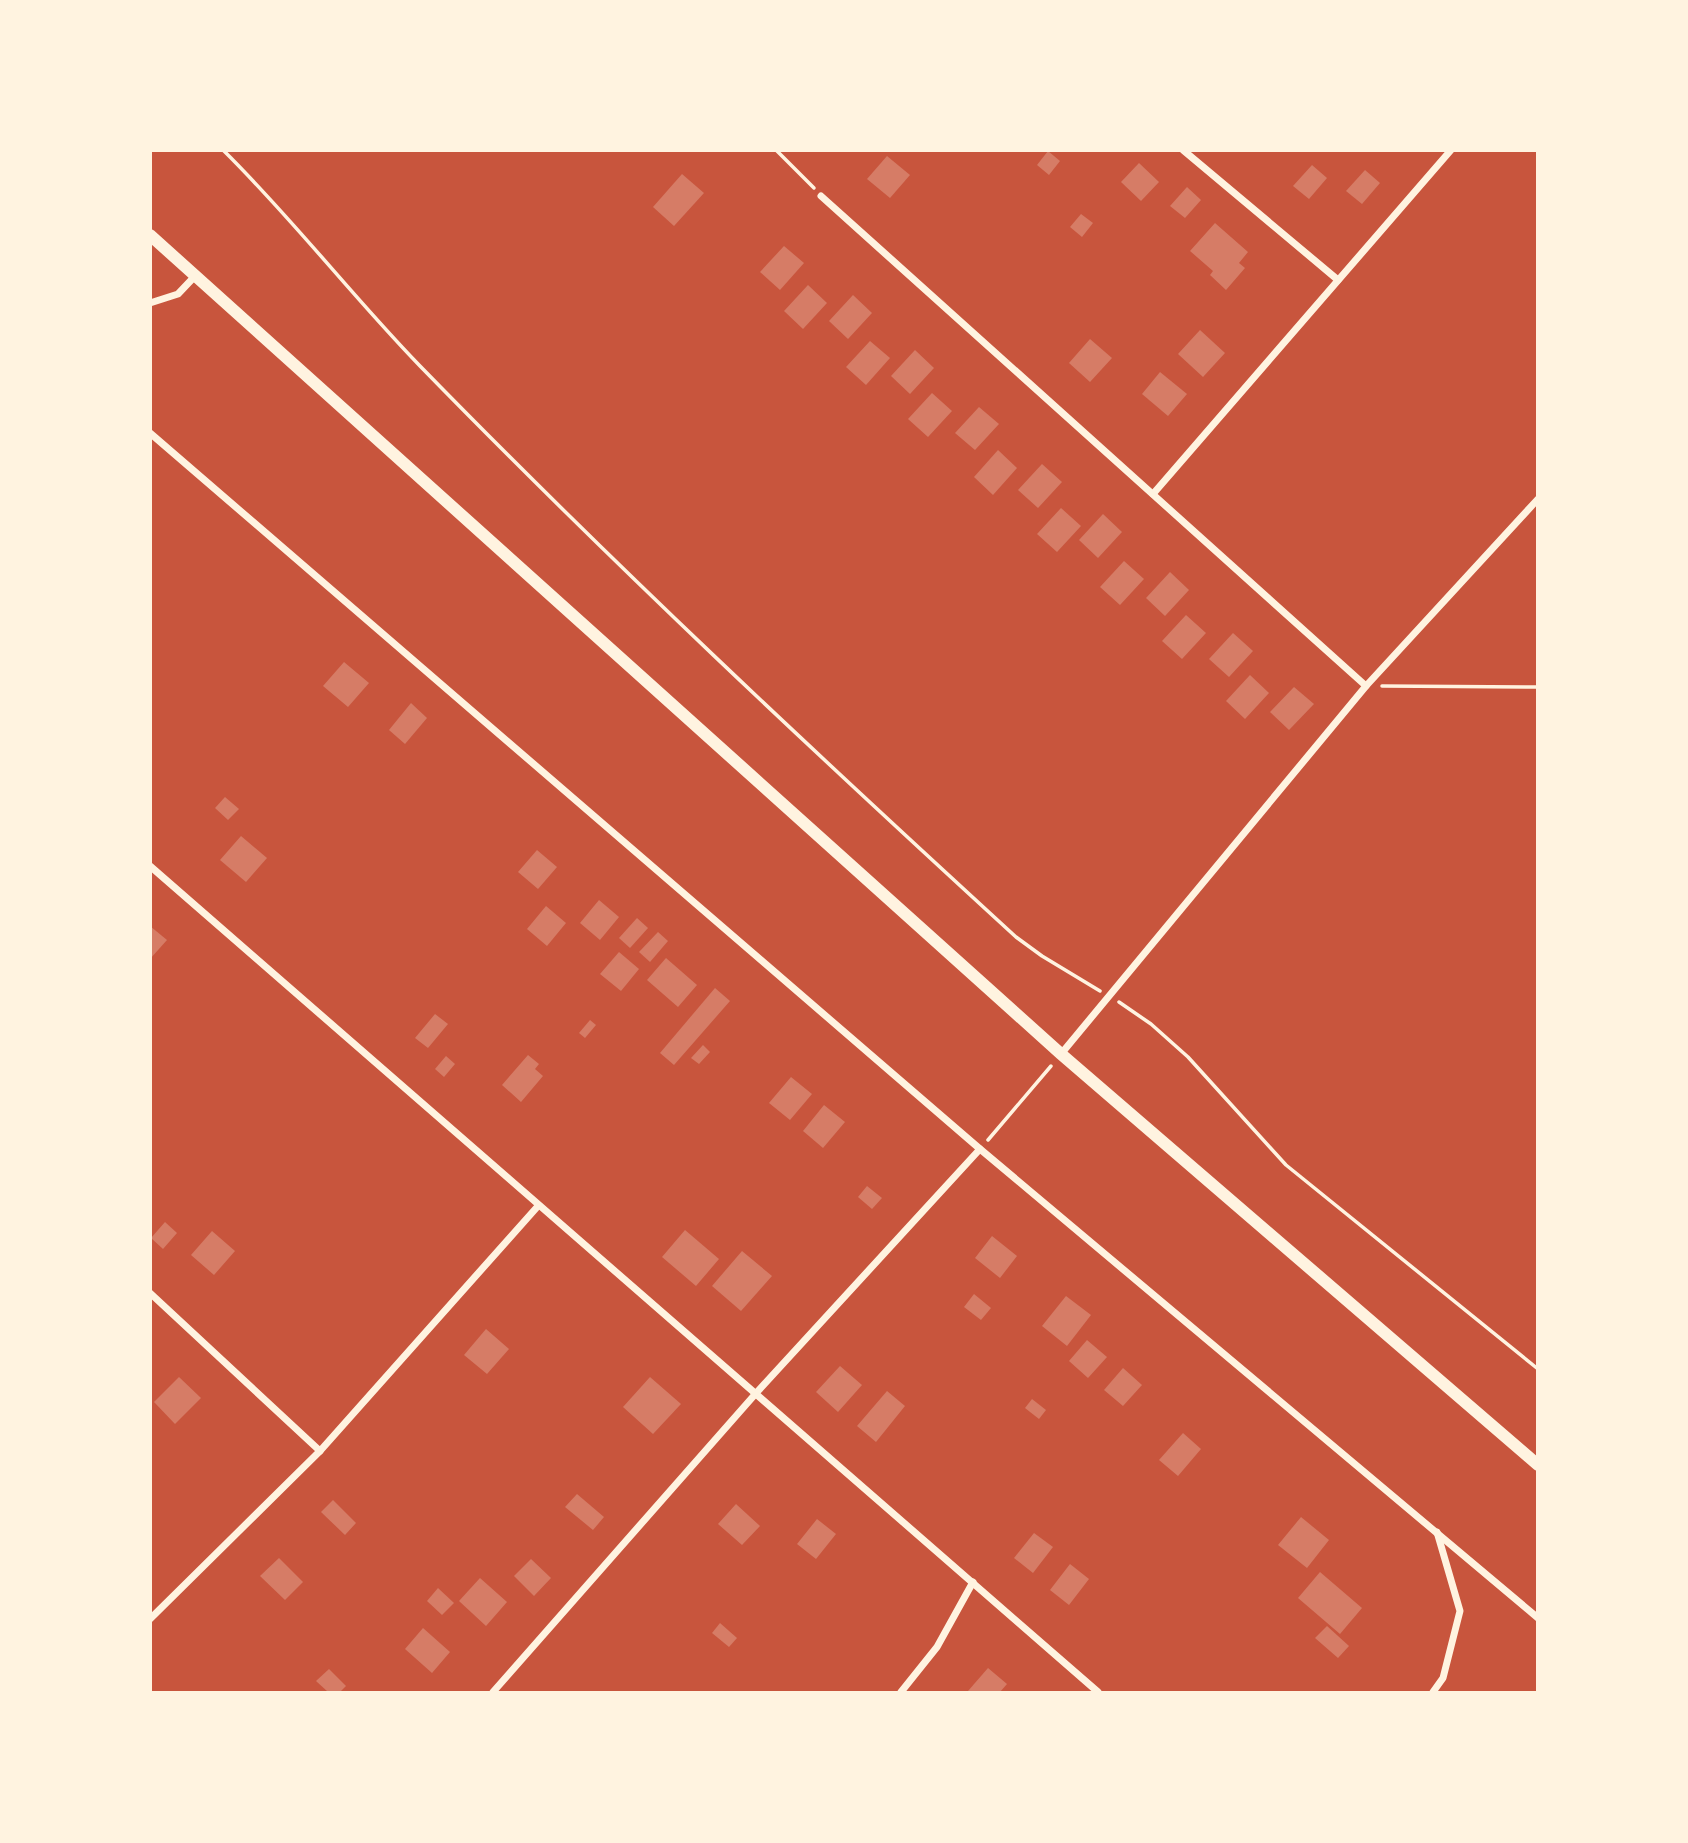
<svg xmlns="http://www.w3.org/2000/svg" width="1688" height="1843" font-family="'PT Sans Narrow',sans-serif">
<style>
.building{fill:#d67c66}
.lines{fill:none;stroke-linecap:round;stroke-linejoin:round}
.path{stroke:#fff3e0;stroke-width:3.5}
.minor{stroke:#fff3e0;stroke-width:7}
.tertiary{stroke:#fff3e0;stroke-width:12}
</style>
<rect width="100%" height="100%" fill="#c8553d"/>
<!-- building -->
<g class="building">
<path d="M1048,151L1060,161L1049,175L1037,165Z"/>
<path d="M887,156L910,175L890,198L867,179Z"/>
<path d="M1139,163L1159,182L1141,201L1121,182Z"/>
<path d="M1312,165L1327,178L1309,199L1293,186Z"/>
<path d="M1365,170L1380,183L1362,204L1346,191Z"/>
<path d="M682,174L704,193L674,226L653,207Z"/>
<path d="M1187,187L1201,200L1185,218L1170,206Z"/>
<path d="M1081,214L1093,223L1082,237L1070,227Z"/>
<path d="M1215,223L1248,252L1239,263L1245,268L1226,290L1210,275L1213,271L1190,251Z"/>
<path d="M784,246L804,263L780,290L760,272Z"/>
<path d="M808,285L827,303L803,329L784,311Z"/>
<path d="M853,295L872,313L848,339L829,321Z"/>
<path d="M1200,330L1225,353L1203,377L1178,354Z"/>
<path d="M1090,339L1112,358L1090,382L1069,363Z"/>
<path d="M870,341L890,358L866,385L846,367Z"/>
<path d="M915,350L934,368L910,394L891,376Z"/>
<path d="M1160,372L1187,394L1168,416L1142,394Z"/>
<path d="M932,393L952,411L928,437L908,419Z"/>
<path d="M979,407L999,424L975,450L955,433Z"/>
<path d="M998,450L1017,468L993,495L974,477Z"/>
<path d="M1042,464L1062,482L1038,508L1018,490Z"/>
<path d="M1061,508L1081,526L1057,552L1037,534Z"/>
<path d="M1103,514L1122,532L1098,558L1079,540Z"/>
<path d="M1124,561L1144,579L1120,605L1100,587Z"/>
<path d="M1170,572L1189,590L1165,616L1146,598Z"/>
<path d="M1186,615L1206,633L1182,659L1162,641Z"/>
<path d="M1233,633L1253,651L1229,677L1209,659Z"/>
<path d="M344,662L369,683L348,707L323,686Z"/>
<path d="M1250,675L1269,693L1245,719L1226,701Z"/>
<path d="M1294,687L1314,704L1289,730L1270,712Z"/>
<path d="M411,703L427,718L405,744L389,730Z"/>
<path d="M225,797L239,809L228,820L215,808Z"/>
<path d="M241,836L267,858L246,882L220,860Z"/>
<path d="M537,850L557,867L538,889L518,872Z"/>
<path d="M599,900L619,917L600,940L580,923Z"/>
<path d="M546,906L566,923L547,946L527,929Z"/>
<path d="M637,918L648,928L630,948L619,938Z"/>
<path d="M150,926L167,940L150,959Z"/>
<path d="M658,932L668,941L650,962L639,952Z"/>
<path d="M619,952L639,969L621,991L600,974Z"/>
<path d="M666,958L697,985L678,1007L647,980Z"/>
<path d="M715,988L730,1001L674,1065L660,1053Z"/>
<path d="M435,1014L448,1024L428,1048L415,1038Z"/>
<path d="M590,1020L596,1025L585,1038L579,1033Z"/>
<path d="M703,1045L710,1052L699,1064L691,1058Z"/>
<path d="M528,1055L539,1064L535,1069L543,1076L521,1102L502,1085Z"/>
<path d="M446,1056L455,1064L444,1077L435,1069Z"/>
<path d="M791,1077L812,1094L790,1120L769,1103Z"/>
<path d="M824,1105L845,1122L823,1148L803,1131Z"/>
<path d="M867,1186L882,1198L872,1209L858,1197Z"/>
<path d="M165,1222L177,1233L163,1249L151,1238Z"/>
<path d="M685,1230L719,1259L696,1286L662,1257Z"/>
<path d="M212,1231L235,1251L214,1275L191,1255Z"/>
<path d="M992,1236L1017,1256L1000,1278L975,1258Z"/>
<path d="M742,1251L772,1276L741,1311L712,1286Z"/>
<path d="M974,1294L991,1308L981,1320L964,1307Z"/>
<path d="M1066,1296L1091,1315L1067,1346L1042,1326Z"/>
<path d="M486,1329L509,1349L487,1374L464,1355Z"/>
<path d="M1087,1340L1107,1357L1088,1378L1069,1361Z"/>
<path d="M840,1366L862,1385L838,1412L816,1392Z"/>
<path d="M1123,1368L1142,1385L1123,1406L1104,1390Z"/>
<path d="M179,1377L201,1398L175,1424L154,1402Z"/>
<path d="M650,1377L681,1404L653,1434L623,1407Z"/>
<path d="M887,1391L905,1406L876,1442L857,1426Z"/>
<path d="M1032,1399L1046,1410L1039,1419L1025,1408Z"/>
<path d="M1183,1433L1201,1449L1178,1476L1159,1460Z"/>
<path d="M577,1494L604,1517L593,1530L565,1507Z"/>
<path d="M333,1500L356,1523L345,1535L321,1512Z"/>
<path d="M736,1504L760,1526L742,1545L718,1524Z"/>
<path d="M1301,1517L1329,1540L1307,1568L1278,1545Z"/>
<path d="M817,1519L836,1534L816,1559L797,1544Z"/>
<path d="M1034,1533L1053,1547L1033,1573L1014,1558Z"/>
<path d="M279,1558L303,1582L285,1600L260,1576Z"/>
<path d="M531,1559L551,1578L534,1596L514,1576Z"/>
<path d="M1070,1564L1089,1579L1069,1605L1050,1590Z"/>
<path d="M1320,1572L1362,1608L1340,1634L1298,1598Z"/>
<path d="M480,1578L507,1602L486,1626L459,1601Z"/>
<path d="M438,1588L454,1603L442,1615L427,1601Z"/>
<path d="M720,1623L737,1638L729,1647L712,1633Z"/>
<path d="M1327,1626L1349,1646L1338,1658L1315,1638Z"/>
<path d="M423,1628L450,1652L432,1673L405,1649Z"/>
<path d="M988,1668L1007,1684L1000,1692H970L968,1691Z"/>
<path d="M329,1669L346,1686L340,1692H328L316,1681Z"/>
</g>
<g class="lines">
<!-- path -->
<g class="path">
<path d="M223,150C293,219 352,296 420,366C612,563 813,751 1016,937L1042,956L1100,991"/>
<path d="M776,150L814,188"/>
<path d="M1382,686L1538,687"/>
<path d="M1119,1002L1151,1024L1188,1057L1286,1165L1538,1369"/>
<path d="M988,1140L1051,1066"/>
</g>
<!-- minor -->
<g class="minor">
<path d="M1183,150L1338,280"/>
<path d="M821,196L1366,686"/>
<path d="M150,303L178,294L196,275"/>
<path d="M150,433L980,1149L1538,1618"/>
<path d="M1153,494L1451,150"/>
<path d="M150,866C466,1142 784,1415 1098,1692"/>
<path d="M1061,1054L1366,686L1538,499"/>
<path d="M150,1293L320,1451"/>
<path d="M150,1619L320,1451L538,1206"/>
<path d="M493,1692L758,1391L980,1149"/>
<path d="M901,1692L937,1647L973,1582"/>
<path d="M1433,1692L1443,1678L1460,1611L1437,1532"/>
</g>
<!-- tertiary -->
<path class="tertiary" d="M150,235L1061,1054L1538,1465"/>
</g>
<!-- border -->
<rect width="1688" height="1843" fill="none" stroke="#fff3e0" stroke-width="304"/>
</svg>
